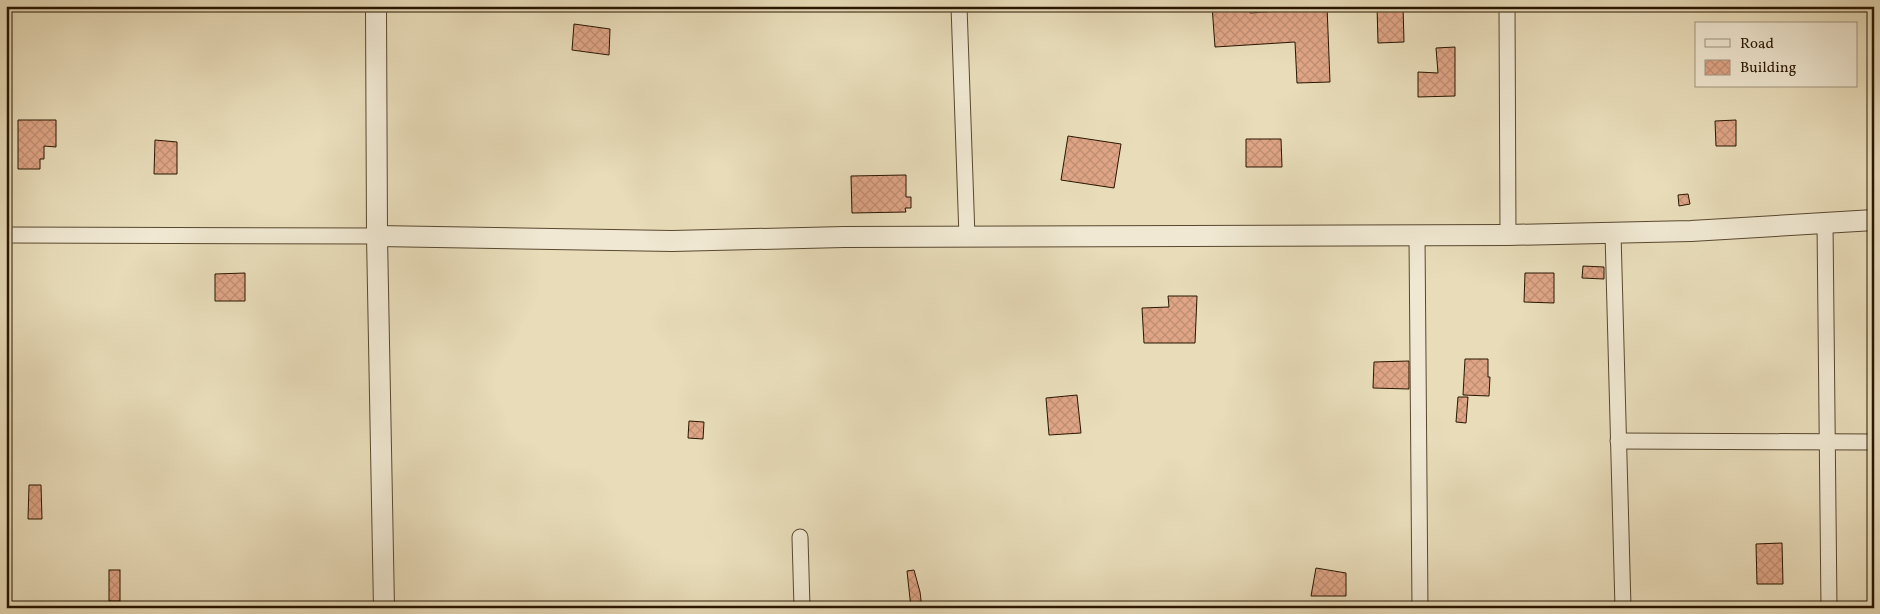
<svg xmlns="http://www.w3.org/2000/svg" width="1880" height="614" font-family="Vollkorn,serif">
<style>
.building{fill:url(#building-cross-hatch);stroke:#291601}
.lines{fill:none;stroke-linecap:round;stroke-linejoin:round}
.minor-casing{stroke:#59482f;stroke-width:17}
.tertiary-casing{stroke:#59482f;stroke-width:22}
.minor{stroke:#f0e8d2;stroke-width:15}
.tertiary{stroke:#f0e8d2;stroke-width:20}
</style>
<defs>
<pattern id="building-cross-hatch" width="8" height="8" patternUnits="userSpaceOnUse" patternTransform="scale(1.25)"><rect width="8" height="8" fill="#dfa586"/><path d="M0 0l8 8M0 8l8-8" fill="none" stroke="#bf8d72"/></pattern>
</defs>
<rect width="100%" height="100%" fill="#e8dcb9"/>
<filter id="stains"><feTurbulence type="fractalNoise" baseFrequency=".004" numOctaves="4"/><feColorMatrix values="0 0 0 0 .2 0 0 0 0 .09 0 0 0 0 .02 0 0 0 .5 -.17"/></filter>
<radialGradient id="worn" r=".72"><stop offset=".6" stop-color="#630" stop-opacity="0"/><stop offset="1" stop-color="#630" stop-opacity=".3"/></radialGradient>
<!-- building -->
<g class="building">
<path d="M1212,6H1249L1250,13L1294,10V6H1327L1330,82L1297,83L1295,42L1215,47Z"/>
<path d="M1377,6H1403L1404,42L1378,43Z"/>
<path d="M574,24L610,29L609,55L572,50Z"/>
<path d="M1455,47V96L1418,97V72L1438,73L1436,48Z"/>
<path d="M18,120H56V147L44,146V159H40V169H18Z"/>
<path d="M1736,120V146H1716L1715,121Z"/>
<path d="M1068,136L1121,144L1114,188L1061,180Z"/>
<path d="M1246,139H1281L1282,167H1246Z"/>
<path d="M155,140L177,142V174H154Z"/>
<path d="M906,175V197H911V208H905L906,212L852,213L851,176Z"/>
<path d="M1688,194L1690,204L1679,206L1678,195Z"/>
<path d="M1583,266L1604,267V279L1582,278Z"/>
<path d="M245,273V301H215V274Z"/>
<path d="M1525,273H1554V303L1524,302Z"/>
<path d="M1168,296H1197L1195,343H1144L1142,308L1169,307Z"/>
<path d="M1465,359H1488V377H1490L1489,396L1463,395Z"/>
<path d="M1409,361V389L1373,388L1374,362Z"/>
<path d="M1077,395L1081,433L1049,435L1046,398Z"/>
<path d="M1458,397H1468L1466,423L1456,422Z"/>
<path d="M689,421L704,422L703,439L688,438Z"/>
<path d="M29,485H41L42,519H28Z"/>
<path d="M1782,543L1783,584H1757L1756,544Z"/>
<path d="M1316,568L1346,573V596H1311Z"/>
<rect x="109" y="570" width="11" height="31"/>
<path d="M914,570L920,592L922,608H911L907,571Z"/>
</g>
<g class="lines">
<defs>
<g id="minor">
<path d="M959,6L967,237"/>
<path d="M1507,6L1508,235"/>
<path d="M1825,223L1829,608"/>
<path d="M1613,233L1623,608"/>
<path d="M6,235L377,236"/>
<path d="M1417,236L1420,608"/>
<path d="M1618,441L1874,442"/>
<path d="M800,537L802,608"/>
</g>
<g id="tertiary">
<path d="M376,6L377,236L384,608"/>
<path d="M377,236L672,241L844,237L1508,235L1691,231L1874,220"/>
</g>
</defs>
<!-- minor casing -->
<use href="#minor" class="minor-casing"/>
<!-- tertiary casing -->
<use href="#tertiary" class="tertiary-casing"/>
<!-- minor -->
<use href="#minor" class="minor"/>
<!-- tertiary -->
<use href="#tertiary" class="tertiary"/>
</g>
<!-- margin -->
<rect width="1880" height="614" fill="none" stroke="#e8dcb9" stroke-width="25"/>
<rect x="8" y="8" width="1865" height="599" fill="none" stroke="#291601" stroke-width="2.5"/>
<rect x="12" y="12" width="1855" height="589" fill="none" stroke="#291601"/>
<!-- legend -->
<rect x="1695" y="22" width="162" height="65" fill="#f0e8d2" stroke="#a0947e"/>
<rect x="1705" y="39" width="25" height="8" fill="#f0e8d2" stroke="#a0947e"/>
<text x="1740" y="48" font-size="15" fill="#291601">Road</text>
<rect x="1705" y="60" width="25" height="15" fill="url(#building-cross-hatch)" stroke="#a0947e"/>
<text x="1740" y="72" font-size="15" fill="#291601">Building</text>
<rect width="100%" height="100%" filter="url(#stains)"/>
<rect width="100%" height="100%" fill="url(#worn)"/>
</svg>
